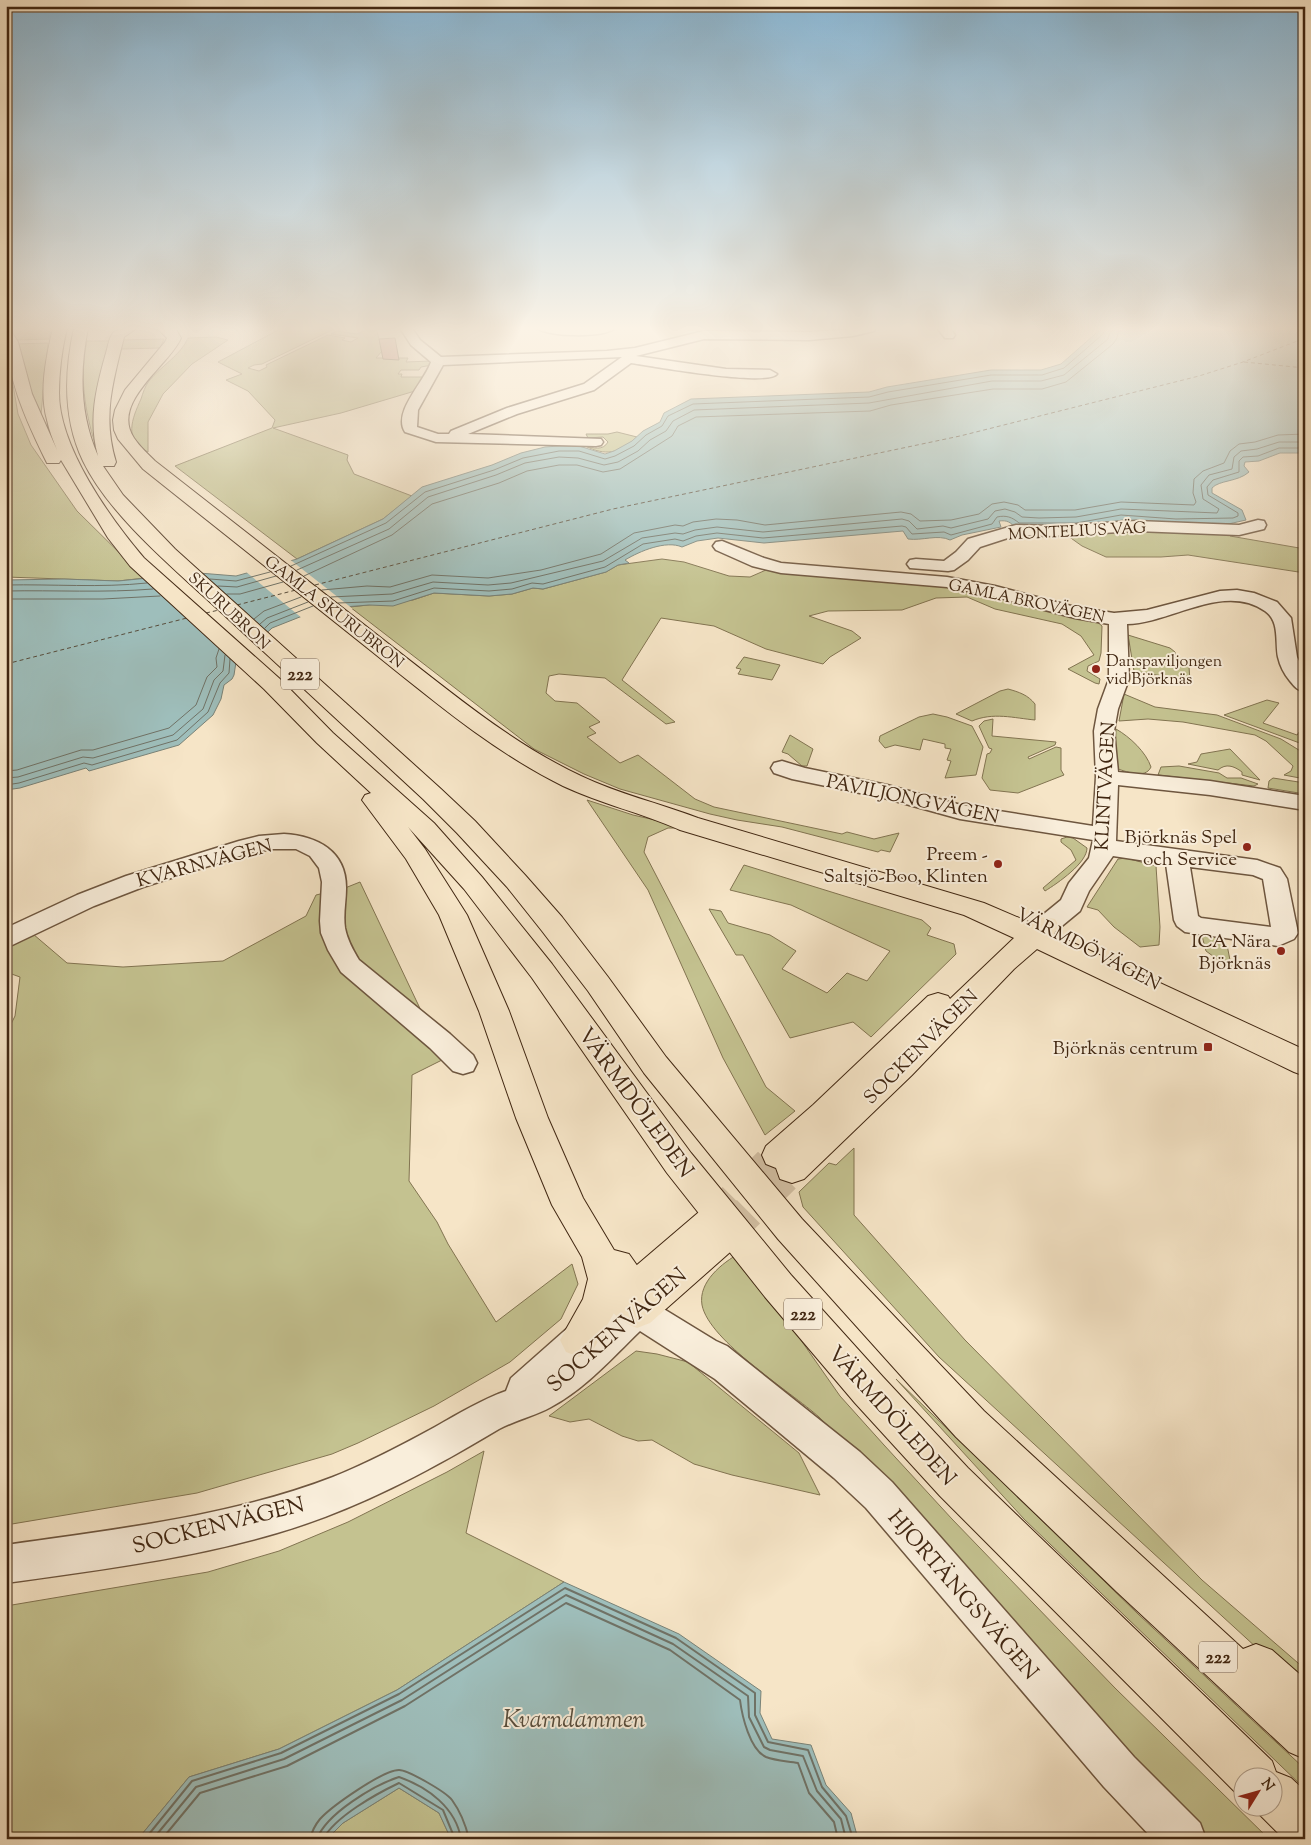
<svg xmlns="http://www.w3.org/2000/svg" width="1311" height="1845" font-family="'Sorts Mill Goudy',serif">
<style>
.green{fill:#c4c290;stroke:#827451}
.water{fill:#9ebebb;stroke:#798277}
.pier{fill:#f6e5c7}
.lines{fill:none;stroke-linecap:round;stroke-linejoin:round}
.shore-far1{stroke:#707266;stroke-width:1}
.shore{stroke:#707266;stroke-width:2}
.ferry{stroke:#584d3c;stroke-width:1;stroke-dasharray:4 3;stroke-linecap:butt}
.building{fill:#ce817b;stroke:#412712}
.major-tunnel{stroke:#d2bfa3;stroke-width:33;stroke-dasharray:33 17;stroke-linecap:butt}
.minor-casing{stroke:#6e563f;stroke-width:3}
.major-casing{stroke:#412712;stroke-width:2}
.highway-casing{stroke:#412712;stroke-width:2}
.minor{fill:#f9eedb;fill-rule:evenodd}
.major{fill:#f6e5c7;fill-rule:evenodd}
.highway{fill:#f6e5c7;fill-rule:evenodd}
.poi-dot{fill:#8f2418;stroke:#f9eedb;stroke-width:2}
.labels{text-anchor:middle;stroke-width:4;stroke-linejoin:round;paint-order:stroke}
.far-street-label{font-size:16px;fill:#412712;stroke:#f9eedb}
.far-poi-label{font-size:16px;fill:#412712;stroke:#f9eedb;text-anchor:start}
.shield{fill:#f9eedb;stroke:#78634e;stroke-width:1}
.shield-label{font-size:18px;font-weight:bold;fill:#412712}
.street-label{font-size:19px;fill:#412712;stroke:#f9eedb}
.poi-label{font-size:19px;fill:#412712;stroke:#f9eedb;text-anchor:end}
.near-street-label{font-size:22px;fill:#412712;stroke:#f9eedb}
.near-water-label{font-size:24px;font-style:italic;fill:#584d3c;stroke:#f9eedb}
</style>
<rect width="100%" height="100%" fill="#f6e5c7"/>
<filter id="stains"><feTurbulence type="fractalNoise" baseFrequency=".004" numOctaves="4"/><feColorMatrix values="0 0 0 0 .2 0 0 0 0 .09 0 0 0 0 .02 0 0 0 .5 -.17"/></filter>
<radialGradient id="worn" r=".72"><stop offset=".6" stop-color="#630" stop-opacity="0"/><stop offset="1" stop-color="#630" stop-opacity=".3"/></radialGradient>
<!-- green -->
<g class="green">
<path d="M18,328H51L49,339L16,340L15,336L6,331V330Z"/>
<path d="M282,328L332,330L262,364L254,365L248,368L259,371L267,367L266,365L328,335L345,338L342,340L351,342L358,338L331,334L337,331L357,334L369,329L377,331L382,351L376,358H408L406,362L431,361L432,365L421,367L419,370H401L398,374H402L401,377H424L415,391L341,413L273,428L348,455L347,460L354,474L412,496L383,519L297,559L175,466L272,428L275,420L248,391L226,380L242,374L218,362Z"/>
<path d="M216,337L228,340L192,364L163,394L148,422V452C123,440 132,419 141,399C143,393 145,386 149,381C161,366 181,355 188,338Z"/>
<path d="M164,339L160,348L121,349L122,340Z"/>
<path d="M87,341H109L96,407L95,444C85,411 79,376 87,341Z"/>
<path d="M48,343L41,414L30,388L17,344Z"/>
<path d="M6,344L18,414L31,445L77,511L145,578L118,581L6,577Z"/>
<path d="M617,432L637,437C618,454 606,456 585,446C593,448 603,451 608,442L603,437L588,438L586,434H608Z"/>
<path d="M1103,530L1229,531L1230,536L1305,549V573L1188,555L1161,557H1106L1082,546L1068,536L1070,534Z"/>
<path d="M662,559L684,562L729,576L750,577L766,570L956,587L1096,621L1102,626L1101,653L1099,661L1088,666L1087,671L1100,679L1099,684L1095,683L1068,669L1094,655L1081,636L1062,624L995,609L967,597L936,598L902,610L828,611L809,616L852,631L861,638L830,657L823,664L766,649L714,626L661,618L622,680L675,722L666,724L605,678L559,674L549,676L546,693L555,701L577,703L600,722L589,727L596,733L587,737L620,763L638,755L695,799L714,807L842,834L847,832L874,839L899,833L890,852L881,850L878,852L782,827L737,820L710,814L620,789L584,774L534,749L350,607L413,600L434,593L489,596L512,594L533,588L543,589L606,572L618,565Z"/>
<path d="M1128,635L1170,648L1175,652L1176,664L1189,667L1190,681L1134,671Z"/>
<path d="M744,657L780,665L772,680L738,674L741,669L736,668Z"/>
<path d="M1008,689C1019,692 1028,695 1035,704V720C1014,718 993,712 972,721L956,714L1000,691Z"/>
<path d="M1124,694L1155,707L1217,715L1281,739L1302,752L1305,758V779L1284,775L1291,771L1293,766L1266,741L1255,735L1183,722L1148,719L1119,721Z"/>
<path d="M1267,700L1279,703L1263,723L1297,735L1305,724V745L1224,715Z"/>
<path d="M933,714L947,717L972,726L983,747L976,775L945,778L951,761L947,760L951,749L945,748V744L923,739L920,750L895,745L885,748L879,741L880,736L919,717Z"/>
<path d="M993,719L992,736L1056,742L1055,745L1028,757L1029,759L1056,747L1061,748V770L1064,775L1018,793L990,790L982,778L987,754L990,753L992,749L989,748L979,726L984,721Z"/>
<path d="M1116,729C1130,737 1146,752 1151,767C1145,780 1125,771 1115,768Z"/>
<path d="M790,735L813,749L807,766H802L788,754L782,752Z"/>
<path d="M1230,749L1260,780L1242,775V772C1234,766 1226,763 1218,770L1188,764L1197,762L1201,754Z"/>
<path d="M1179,766L1219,773L1227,778H1241L1258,784L1254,786L1158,775L1161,767Z"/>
<path d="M1273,778L1305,783V794L1268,788L1269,781Z"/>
<path d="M587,800L633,815L677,825L676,828H668L648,837L644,852L766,1087L795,1111L765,1135L723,1058L648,890Z"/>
<path d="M1067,837L1073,838L1087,848C1087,863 1058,883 1045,891L1043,888L1076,860L1071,850L1061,842V839Z"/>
<path d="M1126,858L1156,866L1160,927L1159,945L1140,947L1114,927L1098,910L1087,907L1118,859Z"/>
<path d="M744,865L922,920L931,928L927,935L954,944L956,954L871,1037L853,1022L790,1038L743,955H736L709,909L721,911L728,923L770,935L796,951L782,969L827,993L847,973L867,981L890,951L791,905L730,890Z"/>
<path d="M360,882L444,1059L412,1075L409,1181L437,1222L448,1244L496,1322L572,1264L578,1284L561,1319L510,1362L434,1406L358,1443L332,1454L197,1493L6,1525V1034L15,1016L20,977L6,972V946L33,934L67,963L123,967L223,961L306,916L316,895L345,888Z"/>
<path d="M1211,935L1227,945L1232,970L1206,951L1202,936Z"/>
<path d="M854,1148V1215L965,1340L1202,1580L1305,1669V1692L939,1357L803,1207L799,1192L829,1163L836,1165Z"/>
<path d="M740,1253L840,1396L884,1445L952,1519L1115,1688L1269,1839H1205L861,1461C847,1447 834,1431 819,1417C791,1392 709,1341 702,1305C698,1282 722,1263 740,1253Z"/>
<path d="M636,1351L657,1354L688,1362L799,1453L820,1495L732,1475L694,1464L652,1440L638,1441L622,1436L589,1419L570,1422L549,1416Z"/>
<path d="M896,1379L1138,1614L1305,1769V1789L1024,1519Z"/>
<path d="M484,1451L466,1533L564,1582L397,1690L279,1749L189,1777L138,1839H6V1606L208,1572L279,1551L348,1522L447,1472Z"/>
<path d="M399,1788L439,1813L451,1839H327L343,1823Z"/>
</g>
<!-- water -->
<g class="water">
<path d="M1102,328H1305V453H1280L1259,461L1245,462L1244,466L1249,472C1238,482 1219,480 1212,488V493L1242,510L1246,520L1224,525L1122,520L1107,523L1016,529C1011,522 1007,520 999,521L1001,527L962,535L950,540C938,534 922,541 908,539L903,531L764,543L718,538L697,541L682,547C666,540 640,551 625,560L629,563L618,565L606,572L543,589L533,588L512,594L489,596L434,593L393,606L369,605L320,609L272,628L236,662L234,675L232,679L224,685L221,699L213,715L179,745L89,771L86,768L20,788L6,790V580L64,579L118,581L199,573L236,576L297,559L383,519L422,487L492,465L521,453L545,447L559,446H579L605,454L614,451L632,441L643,431L660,422L664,413L691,399L869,392L887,387L991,370H1041L1061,364Z"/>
<path d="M564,1582L679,1634L761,1691L760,1713L772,1739L811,1745L826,1785L851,1813L858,1839H451L439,1813L399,1788L343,1823L327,1839H138L189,1777L279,1749L397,1690Z"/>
</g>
<!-- pier -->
<g class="pier">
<path d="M288,558L353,609L321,612L303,619L245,571Z"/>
<path d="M196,571L268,635L239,662V666L143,576Z"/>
</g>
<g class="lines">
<!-- shore-far1 -->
<g class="shore-far1">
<path d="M291,566L386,523L425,492L494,470L523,458L559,451H579L605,459L615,456L634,446L646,435L662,426L668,416L693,404L869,397L888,392L991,375H1042L1064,368L1103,334L1105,328"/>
<path d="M297,570L389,529L428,497L496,475L525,463L559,457L578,458L604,465L618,462L638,451L650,440L666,431L673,421L694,410L869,403L992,381H1041L1064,375L1108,339L1111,328"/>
<path d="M304,576L392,535L432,504L499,483L527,471L559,465H577L603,472L620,469L672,436L678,426L696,417L870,411L891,405L993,389H1042L1066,382L1113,344L1117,338L1119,328"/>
<path d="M210,579L236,581L270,572"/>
<path d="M6,585C53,584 100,588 147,583"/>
<path d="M218,586L237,587L276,576"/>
<path d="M322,590L367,586L390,587L432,575L488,578L541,570L601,554L634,533L675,525L683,526L693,522L716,519L737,520L765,525L901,512L911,514L920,521L951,520L979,514L992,504L1004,502L1018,505L1025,510H1075L1121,502L1194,505L1196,502L1193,493L1194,479L1203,471L1224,463L1230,451L1239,444L1255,442L1278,435L1305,434"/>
<path d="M6,591C55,590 104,593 153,589"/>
<path d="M227,594H240L283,582"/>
<path d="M331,597L392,594L433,582L488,585L511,583L603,561L642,538L675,533L683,534L695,530L717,527L763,532L902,519L909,521L917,529L943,526L951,528L988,519L995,511L1005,509L1015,512L1022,517L1039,518L1076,517L1121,509L1217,513L1219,509L1203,499L1201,485L1209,475L1232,469L1234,457L1241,451L1257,449L1279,442H1305"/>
<path d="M6,599H103L160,596"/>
<path d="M338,603L393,601L434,588L489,591L512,589L532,583L543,584L605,567L643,544L675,539L683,541L696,536L717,533L763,538L902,526L906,527L912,534L944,532L951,535L992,524L997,517C1006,515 1012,517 1019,523H1076L1121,515L1176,519L1233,518L1238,516V513L1208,495L1207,487L1213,480L1239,472V461L1243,457L1258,456L1279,448H1305"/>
<path d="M254,619L264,611L301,597"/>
<path d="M260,624L267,618L308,602"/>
<path d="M265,628L270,623L313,606"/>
<path d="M6,771L17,770L81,750H93L169,728L196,705L207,677L217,667L216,658L219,649"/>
<path d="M6,778L18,777L83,757L93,758L173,735L203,709L214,680L223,671L225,655"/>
<path d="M6,785L19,783L84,763L92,765L177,740L208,712L220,683L229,673L230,659"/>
</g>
<!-- shore -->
<g class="shore">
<path d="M145,1839L192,1781L281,1753L399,1694L565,1588L676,1638L755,1693V1715L768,1742L808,1750L822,1787L846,1816L853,1839"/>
<path d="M153,1839L196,1787L284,1759L402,1700L566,1595L673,1644L748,1696L749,1717L764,1747L770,1750L803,1756L817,1791L841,1819L846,1839"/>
<path d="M162,1839L200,1793L287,1766L405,1706L566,1603L670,1650L740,1700C742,1716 750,1750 766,1757C776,1761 788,1761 798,1763L809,1793L834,1822L838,1839"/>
<path d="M310,1839C312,1831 315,1825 320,1819C332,1806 383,1770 399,1770C408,1770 446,1792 452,1800C460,1811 466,1826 469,1839"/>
<path d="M317,1839C326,1814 374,1785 399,1777C428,1787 456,1808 461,1839"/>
<path d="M323,1839C336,1816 376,1794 399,1783L443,1810L455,1839"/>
</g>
<!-- ferry -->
<g class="ferry">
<path d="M1244,362L1305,368"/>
<path d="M315,585L613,509L960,436L1199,376L1243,362L1305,338"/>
<path d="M237,605L296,590"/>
<path d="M206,613L219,610"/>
<path d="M6,664L187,618"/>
</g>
</g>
<!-- building -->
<path class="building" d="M395,338L399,360L383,359L379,339Z"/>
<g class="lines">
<!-- major-tunnel -->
<g class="major-tunnel">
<path d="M711,1222L778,1155"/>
<path d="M725,1235L792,1169"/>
</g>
<defs>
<g id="minor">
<path d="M400,328H412L420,340L441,357L607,351L635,348L704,331L809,332L876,328L874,331L853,336L809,340L704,339L636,356L726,369L770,370L777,374C767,387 652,366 631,363L594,390L517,414L468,434L601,439L603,442L601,445L596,446L436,442L405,432C392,412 425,381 431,362L411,345ZM622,357L584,384L507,408L451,431L449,434H438L417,427L418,410L443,365Z"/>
<path d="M537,328H615C605,338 547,337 537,328Z"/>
<path d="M937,328H950L955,335L953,338H945Z"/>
<path d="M1258,520L1264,521L1266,525L1264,529L1239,535L1136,531L1053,536L1017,535L980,547L968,560L954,570L948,571L910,568L907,564L910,560L916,559L944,561L956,552L968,539L1016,525L1053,526L1136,521L1239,525Z"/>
<path d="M722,541L764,558L781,563L947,577L995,586L1075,607L1114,613L1147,610L1220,591L1237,590L1254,593L1277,602L1291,618L1297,657L1305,673V692C1297,690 1295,687 1290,681C1284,674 1280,666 1278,657C1275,642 1280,621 1265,611C1224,582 1171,623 1127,624L1129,679L1118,709L1114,731L1118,772L1210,781L1305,796V810L1210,795L1118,785L1116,841L1257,860L1280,868L1287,879L1298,933L1294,939L1278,946L1185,932L1177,926L1174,920L1166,864L1113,856L1089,891L1080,911L1057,930L1048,933L1039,930L1035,924L1039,918L1061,900L1069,883L1089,858L1093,840L960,819L884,798L792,779L774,773L771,768L774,763L782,761L805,768L887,785L961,805L1093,826L1096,777L1094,731L1098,709L1109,679V624L1075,618L992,596L947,587L781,573L752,566L716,550L713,546L716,542ZM1190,867L1253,875L1263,879L1271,927L1201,918L1198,916Z"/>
<path d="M284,834C317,836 347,851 346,889C346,901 343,915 345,928C347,939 353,950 359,960L450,1034L473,1055L477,1063L473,1071L463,1074L453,1071L430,1048L341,972L328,950L321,933L320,921L322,882L319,868L310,856L296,849H272L249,853L143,887L94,906L6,948V928L77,895L126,876L239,841L259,836Z"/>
<path d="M637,1296L649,1300L716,1341L727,1346L860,1452L892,1482L1134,1757L1200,1823L1206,1839H1153L1104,1787L866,1508L834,1478L715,1379L640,1331C612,1358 586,1388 551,1407C535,1416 516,1420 499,1429C429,1471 356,1510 277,1533C189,1559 97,1570 6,1583V1545C116,1529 229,1517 333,1477C368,1463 402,1445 435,1427C458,1414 481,1400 506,1391L511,1378L580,1317L592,1313L604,1317L605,1320L625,1300Z"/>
</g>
<g id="major">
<path d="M157,328H175L181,338C169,366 110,402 134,438C140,447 148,454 155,461C232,521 308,581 385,641C447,689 509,742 581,776C618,794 659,803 698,818L984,903L1031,923C1039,916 1045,917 1055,919L1059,926L1054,934L1305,1050V1076L1294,1072L1037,949L1014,969L912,1075L804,1179L792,1183L780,1179L776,1168L766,1164L762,1155L766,1146L813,1105L928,996L938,993L948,996L950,999L1014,938L964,915L680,830C642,813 601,804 563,786C490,750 428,696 365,646C291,587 217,528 143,469L118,439L114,430L113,420L115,410L125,390L165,342L167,338Z"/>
<path d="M711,1207L723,1212L728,1221L737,1224L742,1235L737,1246L650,1323L637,1328C622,1322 612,1315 605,1300L610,1288L699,1212Z"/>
</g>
<g id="highway">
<path d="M53,328H67C62,349 59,372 59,393C59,447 110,518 144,558L280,679L333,733L434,823L482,877L552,964L691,1153L791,1275L883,1377L968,1468L1272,1761L1276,1772L1291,1778L1305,1791V1839H1284L1257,1812L1255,1808H1274V1778H1244V1797L1238,1795L940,1496L855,1403L765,1297L667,1173L532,978L464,889L408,827L425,849L467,915L509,1011L548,1118L583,1198L614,1250L629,1254L643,1274L662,1273L675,1278L680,1289L675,1300L662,1305L638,1307L636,1312L623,1316L614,1313L592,1352L579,1357L566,1352L560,1340L583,1299L588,1279L582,1257L552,1205L516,1118L479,1011L439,915L406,859L362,800L365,795L371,793L317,743L264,689L130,566L108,538L61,460L59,463H47L45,459C25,418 6,376 6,330L11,331L18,342L32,394L57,450C53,440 49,430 47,420C39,392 46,357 53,328Z"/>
<path d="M74,328H88C79,373 80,415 98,456C88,420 96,388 106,353C108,347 109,336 114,332C120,327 129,328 137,328L124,337C113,382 102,416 116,462L114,466H103L123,495L175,549L441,789L475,821L525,875L562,917L608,977L666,1057L802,1219L984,1411L1243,1649L1256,1644L1272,1650L1305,1679V1759L1289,1752L1117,1592L956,1437L778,1239L644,1073L588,991L542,931L507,887L457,833L423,799C357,738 290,676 223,614C178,572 110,517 83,461C63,419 64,373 74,328Z"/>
</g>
</defs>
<!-- minor casing -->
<use href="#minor" class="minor-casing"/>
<!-- major casing -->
<use href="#major" class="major-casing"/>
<!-- highway casing -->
<use href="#highway" class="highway-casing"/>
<!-- minor -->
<use href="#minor" class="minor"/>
<!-- major -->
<use href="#major" class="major"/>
<!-- highway -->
<use href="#highway" class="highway"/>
</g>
<!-- sky -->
<linearGradient id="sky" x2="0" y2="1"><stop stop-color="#8ab8d6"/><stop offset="0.56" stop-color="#fbf3e6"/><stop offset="1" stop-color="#fbf3e6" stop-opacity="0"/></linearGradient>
<rect width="1311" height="587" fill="url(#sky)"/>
<!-- markers -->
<g class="poi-dot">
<circle cx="1096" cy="669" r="5"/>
<circle cx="1247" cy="847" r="5"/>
<circle cx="998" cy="864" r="5"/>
<circle cx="1281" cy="951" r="5"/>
<rect x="1203" y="1042" width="10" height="10" rx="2.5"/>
</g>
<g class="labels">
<!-- far-street labels -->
<g class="far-street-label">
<text transform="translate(1077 530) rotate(-3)" y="6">MONTELIUS VÄG</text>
<text transform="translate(1027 600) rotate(12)" y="6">GAMLA BROVÄGEN</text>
<text transform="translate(230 610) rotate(43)" y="6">SKURUBRON</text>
<text transform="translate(335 611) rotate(38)" y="6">GAMLA SKURUBRON</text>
</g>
<!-- far-poi labels -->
<g class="far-poi-label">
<text x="1106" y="666">Danspaviljongen<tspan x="1106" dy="18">vid Björknäs</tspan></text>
</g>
<!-- shield labels -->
<g class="shield">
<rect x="281" y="658.5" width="38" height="31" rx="4"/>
<rect x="784" y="1298.5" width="38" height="31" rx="4"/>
<rect x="1199" y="1641.5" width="38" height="31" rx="4"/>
</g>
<g class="shield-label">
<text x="300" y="680">222</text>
<text x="803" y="1320">222</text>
<text x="1218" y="1663">222</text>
</g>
<!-- street labels -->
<g class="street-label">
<text transform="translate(1104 786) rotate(-87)" y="7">KLINTVÄGEN</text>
<text transform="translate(913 798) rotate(12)" y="7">PAVILJONGVÄGEN</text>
<text transform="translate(204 862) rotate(-15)" y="7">KVARNVÄGEN</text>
<text transform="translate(1089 948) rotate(27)" y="7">VÄRMDÖVÄGEN</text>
<text transform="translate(920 1046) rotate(-45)" y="7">SOCKENVÄGEN</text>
</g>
<!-- poi labels -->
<g class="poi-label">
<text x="1237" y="843">Björknäs Spel<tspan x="1237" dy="22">och Service</tspan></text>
<text x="988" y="860">Preem -<tspan x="988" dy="22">Saltsjö-Boo, Klinten</tspan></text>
<text x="1271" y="947">ICA Nära<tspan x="1271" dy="22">Björknäs</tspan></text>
<text x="1198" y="1054">Björknäs centrum</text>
</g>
<!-- near-street labels -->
<g class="near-street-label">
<text transform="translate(637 1102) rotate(54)" y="8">VÄRMDÖLEDEN</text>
<text transform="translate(616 1329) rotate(-41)" y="8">SOCKENVÄGEN</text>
<text transform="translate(893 1415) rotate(48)" y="8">VÄRMDÖLEDEN</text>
<text transform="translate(218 1524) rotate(-14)" y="8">SOCKENVÄGEN</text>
<text transform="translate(964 1594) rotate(49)" y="8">HJORTÄNGSVÄGEN</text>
</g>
<!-- near-water labels -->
<g class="near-water-label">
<text x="574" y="1727">Kvarndammen</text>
</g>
</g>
<!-- margin -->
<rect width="1311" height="1845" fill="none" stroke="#f6e5c7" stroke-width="25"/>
<rect x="8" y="8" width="1296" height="1830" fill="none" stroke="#412712" stroke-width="2.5"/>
<rect x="12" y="12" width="1286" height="1820" fill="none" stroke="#412712"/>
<!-- north arrow -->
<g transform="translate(1258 1792) rotate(53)"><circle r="24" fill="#f9eedb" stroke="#af9e8b"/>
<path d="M0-4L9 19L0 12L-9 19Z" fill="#8f2418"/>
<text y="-8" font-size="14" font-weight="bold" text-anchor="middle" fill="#412712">N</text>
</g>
<rect width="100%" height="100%" filter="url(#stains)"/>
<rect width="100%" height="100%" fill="url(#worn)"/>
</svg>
